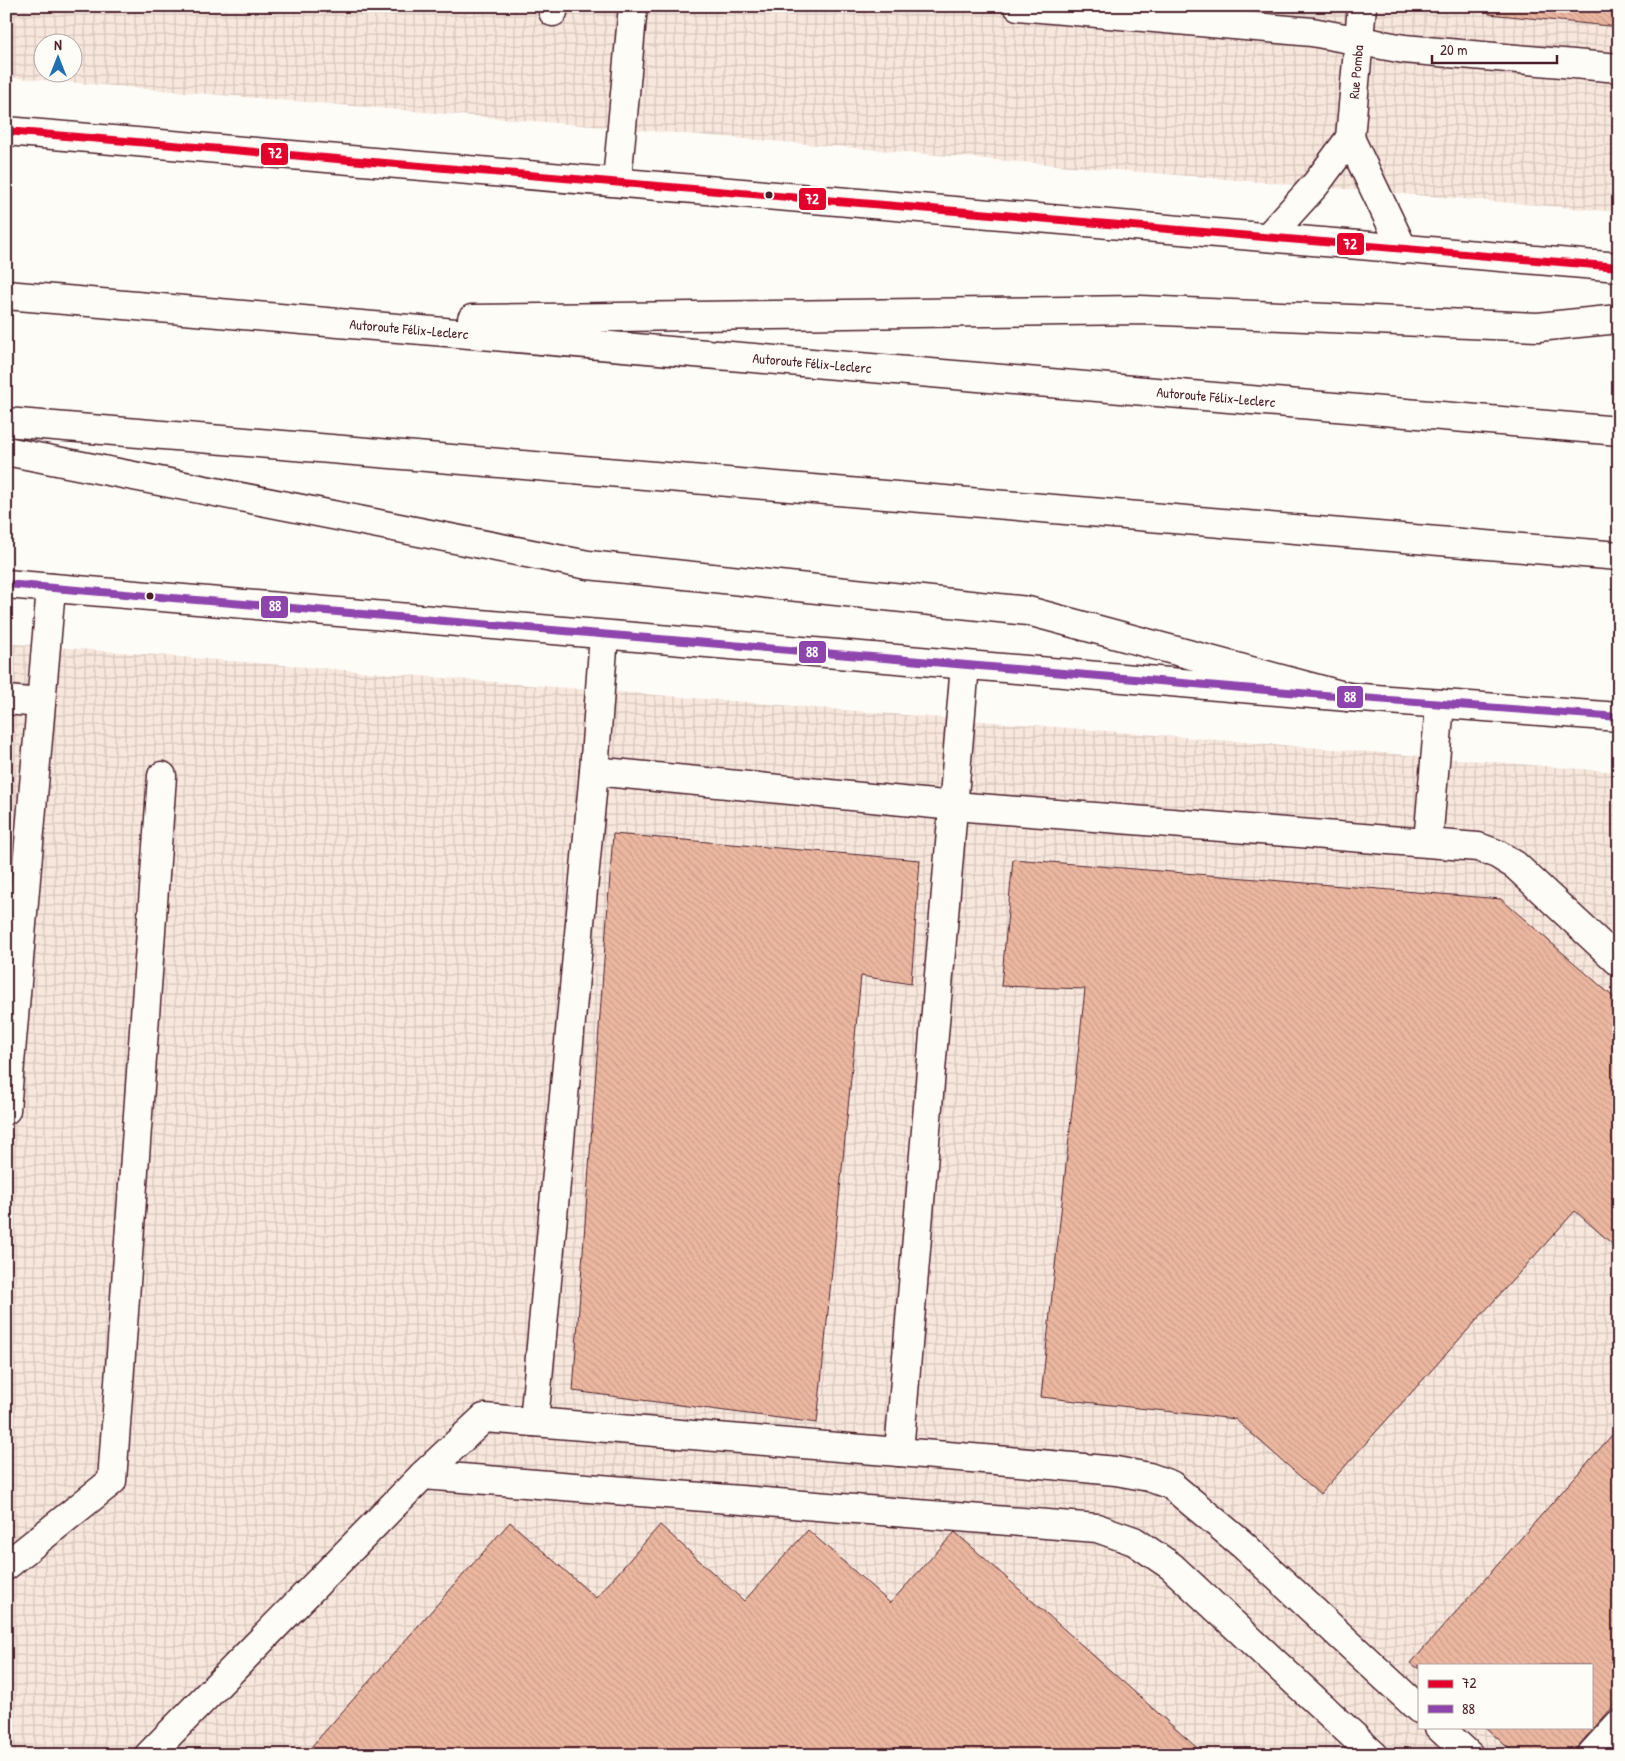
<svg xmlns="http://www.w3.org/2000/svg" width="1625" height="1761" font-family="'Patrick Hand',sans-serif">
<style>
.industrial{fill:url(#industrial-grid);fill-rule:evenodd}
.building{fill:url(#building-back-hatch);stroke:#4a1f2b}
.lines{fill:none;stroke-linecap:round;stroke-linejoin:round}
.minor-casing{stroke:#4a1f2b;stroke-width:31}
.major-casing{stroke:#4a1f2b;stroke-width:31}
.highway-casing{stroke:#4a1f2b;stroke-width:31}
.minor{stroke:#fdfcf7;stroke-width:28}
.major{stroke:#fdfcf7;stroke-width:28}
.highway{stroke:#fdfcf7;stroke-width:28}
.bus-1-casing{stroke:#fdfcf7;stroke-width:11}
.bus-2-casing{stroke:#fdfcf7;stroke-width:11}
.bus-1{stroke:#e4002b;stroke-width:8}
.bus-2{stroke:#8e44ad;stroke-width:8}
.bus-dot{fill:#4a1f2b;stroke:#fdfcf7;stroke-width:2}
.labels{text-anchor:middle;stroke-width:4;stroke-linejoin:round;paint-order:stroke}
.street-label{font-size:14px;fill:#4a1f2b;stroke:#fdfcf7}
.line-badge{stroke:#fdfcf7;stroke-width:2}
.badge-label{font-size:14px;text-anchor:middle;font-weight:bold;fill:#fff}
</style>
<defs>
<pattern id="industrial-grid" width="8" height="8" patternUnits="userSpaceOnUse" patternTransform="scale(1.25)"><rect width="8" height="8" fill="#f8e7dd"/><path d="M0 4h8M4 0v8" fill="none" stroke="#d6c6be"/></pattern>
<pattern id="building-back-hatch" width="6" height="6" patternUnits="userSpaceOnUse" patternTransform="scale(1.25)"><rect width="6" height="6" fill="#ecb7a0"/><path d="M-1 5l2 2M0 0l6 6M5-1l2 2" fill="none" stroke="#cc9d8a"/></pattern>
</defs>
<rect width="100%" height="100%" fill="#fdfcf7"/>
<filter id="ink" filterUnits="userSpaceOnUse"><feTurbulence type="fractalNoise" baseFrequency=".02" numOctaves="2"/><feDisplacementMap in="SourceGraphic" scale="10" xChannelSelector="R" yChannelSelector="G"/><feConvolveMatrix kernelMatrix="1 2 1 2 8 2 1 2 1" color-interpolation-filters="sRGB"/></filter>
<g filter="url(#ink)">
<!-- industrial -->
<g class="industrial">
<path d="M6,6H1619V212L6,77ZM42,42H72V72H42Z"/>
<path d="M6,643L1619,772V1755H6ZM1419,1665H1591V1727H1419Z"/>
</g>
<!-- building -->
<g class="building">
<path d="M1490,6H1619V27L1489,14Z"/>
<path d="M613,834L920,860L911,984L861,976L817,1423L573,1391Z"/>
<path d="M1013,859L1501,899L1619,1002V1250L1575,1211L1320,1494L1235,1419L1041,1397L1085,989L1001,986Z"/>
<path d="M1619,1427V1700L1570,1755H1516L1485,1727H1591V1665H1419V1669L1411,1663Z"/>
<path d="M510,1522L596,1598L660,1525L744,1601L808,1530L890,1603L955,1532L1205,1755H304Z"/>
</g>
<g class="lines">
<defs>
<g id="minor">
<path d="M1018,6L1312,32L1404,49L1619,68"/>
<path d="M553,12L554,6"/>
<path d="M1350,138L1362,6"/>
<path d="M1350,138L1403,249"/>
<path d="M617,181L633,6"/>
<path d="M1268,237L1316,184L1350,138"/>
<path d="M604,635L594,771L534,1422L1008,1461L1116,1471L1149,1477L1171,1485L1243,1545L1419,1709"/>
<path d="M6,700L41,703"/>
<path d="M594,771L954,806L1478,847L1497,854L1515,865L1619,962"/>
<path d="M1428,842L1440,704"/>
<path d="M6,1110L51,588"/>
<path d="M899,1452L965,665"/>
<path d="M423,1475L484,1418L534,1422"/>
<path d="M6,1566L112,1481L162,776"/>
<path d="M1439,1727L1469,1755"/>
<path d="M149,1755L423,1475L1097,1528L1134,1541L1171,1566L1374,1755"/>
<path d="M1591,1755L1619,1724"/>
</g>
<g id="major">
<path d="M6,131L1619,267"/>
<path d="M6,584L1348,697L1619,717"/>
</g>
<g id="highway">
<path d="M6,295L1619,431"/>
<path d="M472,319L1140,310L1538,327L1619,319"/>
<path d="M6,422L1619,556"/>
<path d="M6,451L588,565L1028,611L1348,697"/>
</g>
</defs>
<!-- minor casing -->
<use href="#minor" class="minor-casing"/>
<!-- major casing -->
<use href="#major" class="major-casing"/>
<!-- highway casing -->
<use href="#highway" class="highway-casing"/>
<!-- minor -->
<use href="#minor" class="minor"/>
<!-- major -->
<use href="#major" class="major"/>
<!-- highway -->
<use href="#highway" class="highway"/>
<defs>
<path id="bus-1" d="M6,131L1619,267"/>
<path id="bus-2" d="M6,584L1348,697L1619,717"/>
</defs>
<!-- bus-1 casing -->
<use href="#bus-1" class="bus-1-casing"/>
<!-- bus-2 casing -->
<use href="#bus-2" class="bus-2-casing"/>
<!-- bus-1 -->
<use href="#bus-1" class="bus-1"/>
<!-- bus-2 -->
<use href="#bus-2" class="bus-2"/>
</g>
</g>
<!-- markers -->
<g class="bus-dot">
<circle cx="769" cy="195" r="4.5"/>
<circle cx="150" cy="596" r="4.5"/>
</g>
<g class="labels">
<!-- street labels -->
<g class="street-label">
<text transform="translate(1356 72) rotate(-85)" y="5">Rue Pomba</text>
<text transform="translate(409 329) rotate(5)" y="5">Autoroute Félix-Leclerc</text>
<text transform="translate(812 363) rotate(5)" y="5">Autoroute Félix-Leclerc</text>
<text transform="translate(1216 397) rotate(5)" y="5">Autoroute Félix-Leclerc</text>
</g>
</g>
<g class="line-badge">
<rect x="260" y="142" width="29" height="24" rx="5" fill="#e4002b"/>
<rect x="798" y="187" width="29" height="24" rx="5" fill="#e4002b"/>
<rect x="1336" y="232" width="29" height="24" rx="5" fill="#e4002b"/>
<rect x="260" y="595" width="29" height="24" rx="5" fill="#8e44ad"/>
<rect x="798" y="640" width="29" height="24" rx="5" fill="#8e44ad"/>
<rect x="1336" y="685" width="28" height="24" rx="5" fill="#8e44ad"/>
</g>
<g class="badge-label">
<text x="275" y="158">72</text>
<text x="812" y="204">72</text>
<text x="1350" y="249">72</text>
<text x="275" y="611">88</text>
<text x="812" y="657">88</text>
<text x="1350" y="702">88</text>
</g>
<!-- margin -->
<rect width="1625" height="1761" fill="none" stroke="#fdfcf7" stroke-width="25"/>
<rect x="12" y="12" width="1600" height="1736" fill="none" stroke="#4a1f2b" stroke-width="2" filter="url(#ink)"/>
<!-- legend -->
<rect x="1418" y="1664" width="175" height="65" fill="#fdfcf7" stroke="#b5a4a5"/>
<rect x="1428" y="1680" width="25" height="8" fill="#e4002b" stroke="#b5a4a5"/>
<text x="1462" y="1688" font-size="15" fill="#4a1f2b">72</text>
<rect x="1428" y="1705" width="25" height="8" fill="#8e44ad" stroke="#b5a4a5"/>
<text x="1462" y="1714" font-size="15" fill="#4a1f2b">88</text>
<!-- north arrow -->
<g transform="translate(58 58)"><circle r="24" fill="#fdfcf7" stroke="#b5a4a5"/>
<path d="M0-4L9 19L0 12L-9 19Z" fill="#1f6fb2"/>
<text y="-8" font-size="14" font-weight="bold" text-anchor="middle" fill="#4a1f2b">N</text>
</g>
<!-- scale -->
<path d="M1432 55v8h125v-8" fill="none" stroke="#4a1f2b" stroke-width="2.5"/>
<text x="1440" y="55" font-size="15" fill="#4a1f2b" stroke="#fdfcf7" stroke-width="4" paint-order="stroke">20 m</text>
</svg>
